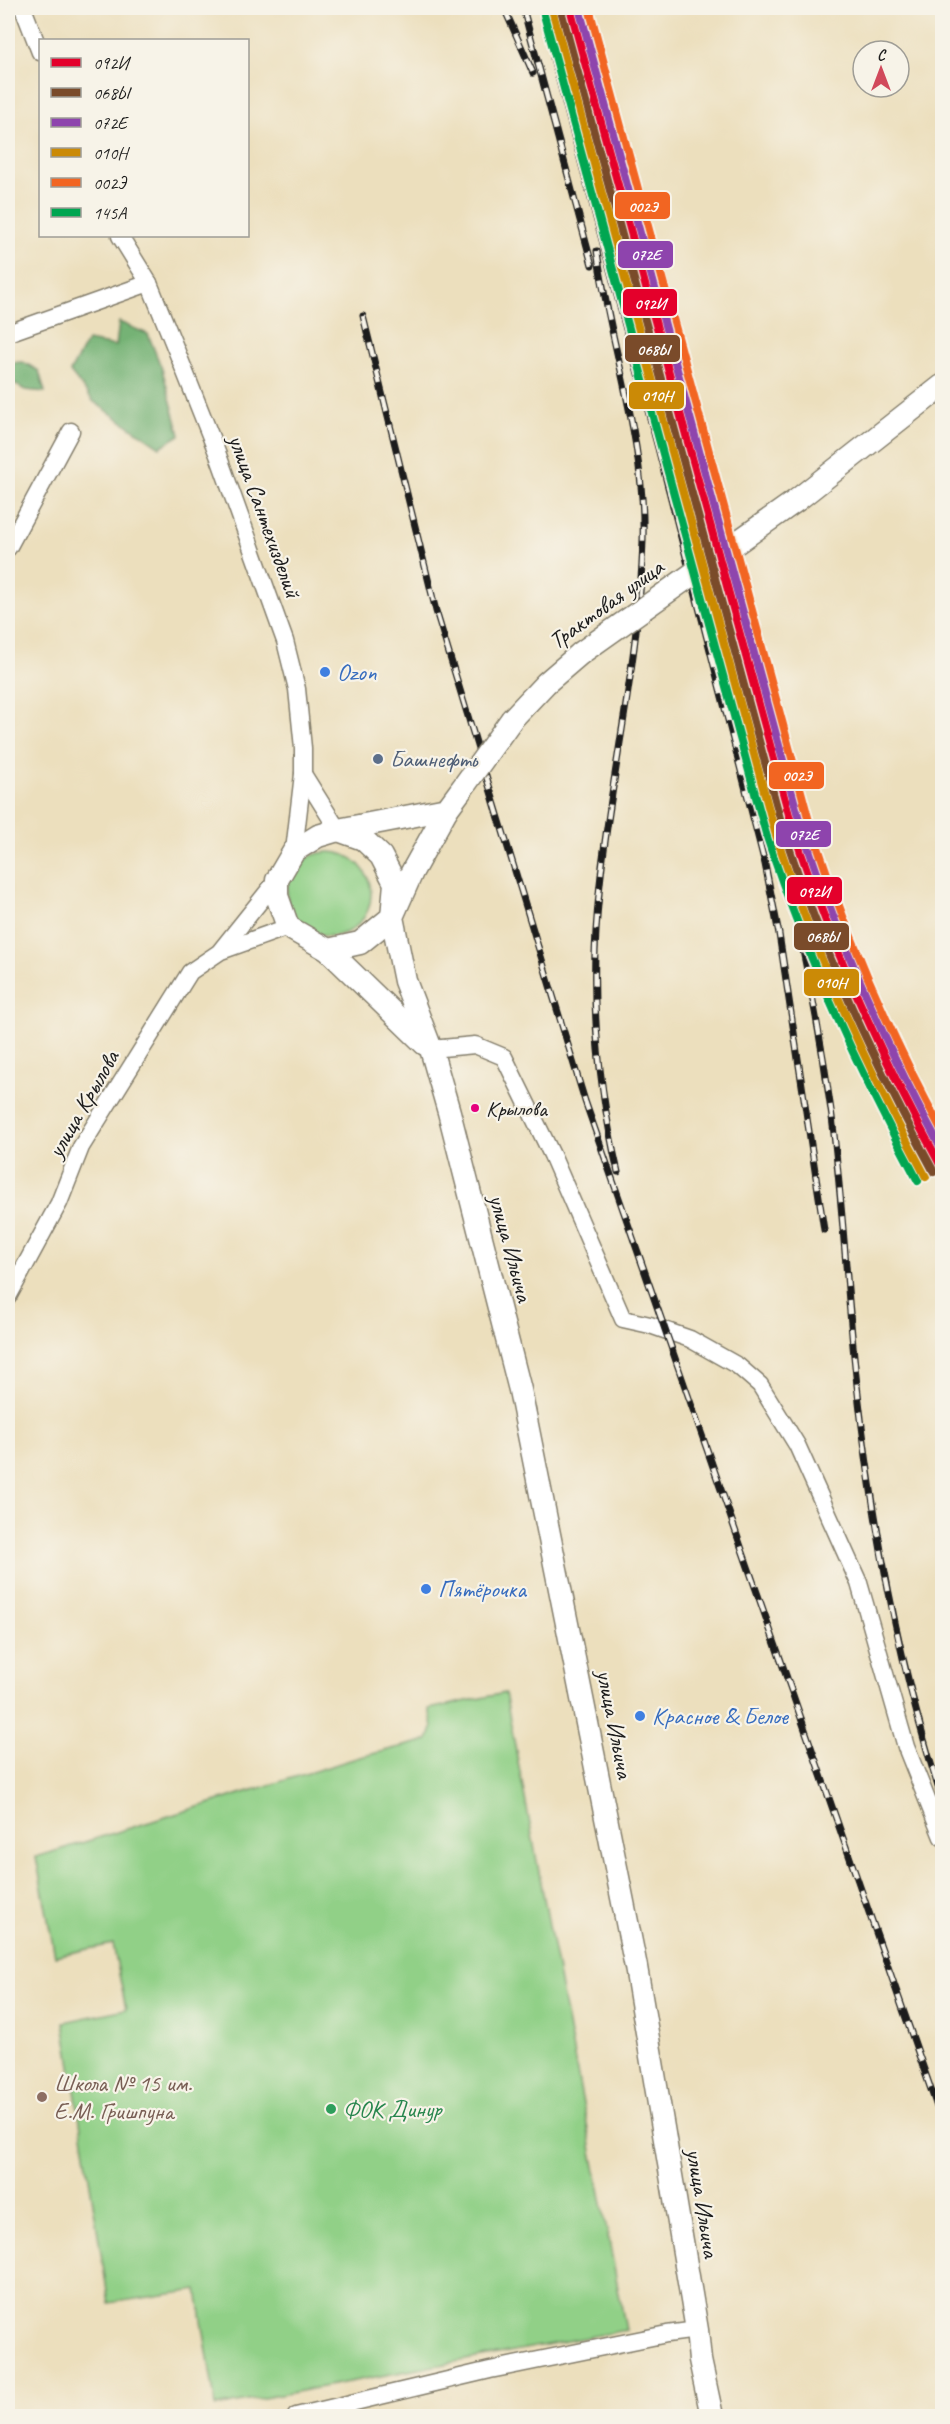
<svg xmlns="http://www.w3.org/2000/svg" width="950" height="2424" font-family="Caveat,sans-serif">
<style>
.green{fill:#91d087;stroke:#567652;stroke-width:1.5}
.forest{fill:#74b274;stroke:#486748;stroke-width:1.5}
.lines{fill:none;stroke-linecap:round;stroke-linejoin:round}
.street-casing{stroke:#847e6c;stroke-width:19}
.secondary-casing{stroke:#847e6c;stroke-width:25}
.street{stroke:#fff;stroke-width:16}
.secondary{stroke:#fff;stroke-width:22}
.rail-casing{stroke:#1c1c1c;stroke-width:7}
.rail{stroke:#f7f3e8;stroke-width:4.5;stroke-dasharray:14;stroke-linecap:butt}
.secondary-bridge-casing{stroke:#847e6c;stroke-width:25;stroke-linecap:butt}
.secondary-bridge{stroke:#fff;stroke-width:22}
.rail-1-casing{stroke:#f7f3e8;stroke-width:12}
.rail-2-casing{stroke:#f7f3e8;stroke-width:12}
.rail-3-casing{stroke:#f7f3e8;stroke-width:12}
.rail-4-casing{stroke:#f7f3e8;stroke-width:12}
.rail-5-casing{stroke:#f7f3e8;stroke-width:12}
.rail-6-casing{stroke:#f7f3e8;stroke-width:12}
.rail-1{stroke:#e4002b;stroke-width:8}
.rail-2{stroke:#7a4b2a;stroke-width:8}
.rail-3{stroke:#8e44ad;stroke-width:8}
.rail-4{stroke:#cb8a06;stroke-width:8}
.rail-5{stroke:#f26522;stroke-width:8}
.rail-6{stroke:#00a651;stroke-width:8}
.shop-dot{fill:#3f7fe0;stroke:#f7f3e8;stroke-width:2}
.service-dot{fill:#5c6f8a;stroke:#f7f3e8;stroke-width:2}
.bus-dot{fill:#e5007d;stroke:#f7f3e8;stroke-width:2}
.education-dot{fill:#8d6e63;stroke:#f7f3e8;stroke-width:2}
.leisure-dot{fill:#2e9e5b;stroke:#f7f3e8;stroke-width:2}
.labels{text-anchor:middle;stroke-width:4.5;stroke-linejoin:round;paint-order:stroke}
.bus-label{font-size:22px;fill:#1c1c1c;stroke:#f7f3e8;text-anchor:start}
.street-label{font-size:24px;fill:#1c1c1c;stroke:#f7f3e8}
.shop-label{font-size:24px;fill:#366cbe;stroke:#f7f3e8;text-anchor:start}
.service-label{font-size:24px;fill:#4e5e75;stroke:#f7f3e8;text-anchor:start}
.education-label{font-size:24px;fill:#785e54;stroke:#f7f3e8;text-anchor:start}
.leisure-label{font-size:24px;fill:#27864d;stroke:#f7f3e8;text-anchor:start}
.line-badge{stroke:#f7f3e8;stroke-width:2}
.badge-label{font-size:16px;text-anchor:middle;font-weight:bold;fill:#fff}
</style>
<rect width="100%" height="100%" fill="#f7f3e8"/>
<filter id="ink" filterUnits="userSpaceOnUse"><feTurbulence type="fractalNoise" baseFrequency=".0167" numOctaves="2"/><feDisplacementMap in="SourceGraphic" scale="12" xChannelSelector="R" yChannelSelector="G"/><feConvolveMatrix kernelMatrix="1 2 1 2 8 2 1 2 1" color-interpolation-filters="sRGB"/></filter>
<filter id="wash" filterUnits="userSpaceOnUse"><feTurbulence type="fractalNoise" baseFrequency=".008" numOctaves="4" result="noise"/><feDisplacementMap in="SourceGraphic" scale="24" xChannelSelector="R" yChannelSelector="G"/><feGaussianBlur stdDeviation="1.35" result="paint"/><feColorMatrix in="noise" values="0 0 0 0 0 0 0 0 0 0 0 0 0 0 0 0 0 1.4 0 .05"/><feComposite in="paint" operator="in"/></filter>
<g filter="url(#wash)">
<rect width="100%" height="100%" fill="#ecdfbd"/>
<!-- green -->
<g class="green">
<circle cx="329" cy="894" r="42"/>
<path d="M505,1693L626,2330L216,2407L197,2290L109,2303L64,2022L126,2009L113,1944L55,1956L36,1857L360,1757L428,1740L433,1726L429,1709Z"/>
</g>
<!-- forest -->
<g class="forest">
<path d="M119,322L148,334L162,369L180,435L160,447L94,402L70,372L87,341L116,346Z"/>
<path d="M23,362L39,371L45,392L25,390L8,380V363Z"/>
</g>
</g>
<g filter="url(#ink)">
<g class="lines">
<defs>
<g id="street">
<path d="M23,8L40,52"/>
<path d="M120,236L149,283L177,352L218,455L285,641L297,689L303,748V774L294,851"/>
<path d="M8,333L149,283"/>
<path d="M8,548L71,431"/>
<path d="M303,774L338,830"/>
<path d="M221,950L277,880"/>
<path d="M431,1049L475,1045L504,1057L552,1155L623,1319L650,1325L690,1339L738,1366L760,1385L797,1445L859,1583L906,1747L942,1837"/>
<path d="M8,1297L59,1203L81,1147L190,972L221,951L288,927"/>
<path d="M296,2416L490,2370L667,2334L697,2330"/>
</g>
<g id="secondary">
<path d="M797,500L942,386"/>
<path d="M512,719L546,683L581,653"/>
<path d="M461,790L447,809L412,872L392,917L405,981L431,1049L449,1112L520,1390L636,1967L697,2330L700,2360L712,2416"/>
<path d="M328,950L360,943L392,917L395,883L381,856L363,839L338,830"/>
<path d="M425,1044L328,950L288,927L277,896V880L294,851L318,836L338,830L447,809"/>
</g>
</defs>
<!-- street casing -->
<use href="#street" class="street-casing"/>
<!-- secondary casing -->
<use href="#secondary" class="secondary-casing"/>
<!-- street -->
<use href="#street" class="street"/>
<!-- secondary -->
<use href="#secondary" class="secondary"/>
<defs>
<g id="rail">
<path d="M504,8L533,73"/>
<path d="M523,8L592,265"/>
<path d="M553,58L658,448L765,864L779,934L824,1230"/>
<path d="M597,251C611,349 646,442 643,541C639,673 604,800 596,931C591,1011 600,1094 618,1172"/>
<path d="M625,262L782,858C803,943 820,1030 832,1117C843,1206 847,1296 857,1385C873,1526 898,1664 942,1799"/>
<path d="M363,316L436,611L585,1101L942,2121"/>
<path d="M714,533L787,751"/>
</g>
</defs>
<!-- rail casing -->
<use href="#rail" class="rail-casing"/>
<!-- rail -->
<use href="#rail" class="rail"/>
<defs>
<g id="secondary-bridge">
<path d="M581,653L797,500"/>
<path d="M461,790L512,719"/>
</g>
</defs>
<!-- secondary-bridge casing -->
<use href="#secondary-bridge" class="secondary-bridge-casing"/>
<!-- secondary-bridge -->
<use href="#secondary-bridge" class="secondary-bridge"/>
<defs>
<path id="rail-1" d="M570,8L792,826C831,947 881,1057 942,1168"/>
<path id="rail-2" d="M561,10L783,829C822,950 873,1060 934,1172"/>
<path id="rail-3" d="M579,8L800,823C837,937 885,1045 942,1150"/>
<path id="rail-4" d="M553,13L775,832C814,953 865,1064 926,1177"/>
<path id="rail-5" d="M589,8L809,821C844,929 888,1031 942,1131"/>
<path id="rail-6" d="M544,15L766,834C806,957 857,1068 918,1181"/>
</defs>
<!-- rail-1 casing -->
<use href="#rail-1" class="rail-1-casing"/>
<!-- rail-2 casing -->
<use href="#rail-2" class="rail-2-casing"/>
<!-- rail-3 casing -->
<use href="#rail-3" class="rail-3-casing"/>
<!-- rail-4 casing -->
<use href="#rail-4" class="rail-4-casing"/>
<!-- rail-5 casing -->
<use href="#rail-5" class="rail-5-casing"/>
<!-- rail-6 casing -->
<use href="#rail-6" class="rail-6-casing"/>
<!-- rail-1 -->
<use href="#rail-1" class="rail-1"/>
<!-- rail-2 -->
<use href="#rail-2" class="rail-2"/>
<!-- rail-3 -->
<use href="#rail-3" class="rail-3"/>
<!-- rail-4 -->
<use href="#rail-4" class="rail-4"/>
<!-- rail-5 -->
<use href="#rail-5" class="rail-5"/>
<!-- rail-6 -->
<use href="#rail-6" class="rail-6"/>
</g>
</g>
<!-- markers -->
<g class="shop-dot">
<circle cx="325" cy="672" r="6"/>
<circle cx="426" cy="1589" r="6"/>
<circle cx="640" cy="1716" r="6"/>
</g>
<circle class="service-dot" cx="378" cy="759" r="6"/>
<circle class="bus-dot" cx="475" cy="1108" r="5"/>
<circle class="education-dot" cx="42" cy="2097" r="6"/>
<circle class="leisure-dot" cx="331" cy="2109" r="6"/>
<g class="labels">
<!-- bus labels -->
<g class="bus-label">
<text x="486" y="1116">Крылова</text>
</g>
<!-- street labels -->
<g class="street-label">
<text transform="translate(265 516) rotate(70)" y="8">улица Сантехизделий</text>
<text transform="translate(606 604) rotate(-36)" y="8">Трактовая улица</text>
<text transform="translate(83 1104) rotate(-60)" y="8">улица Крылова</text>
<text transform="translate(511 1248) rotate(75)" y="8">улица Ильича</text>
<text transform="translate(615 1724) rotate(79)" y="8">улица Ильича</text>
<text transform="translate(703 2203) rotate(81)" y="8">улица Ильича</text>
</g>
<!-- shop labels -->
<g class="shop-label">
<text x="337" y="680">Ozon</text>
<text x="438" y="1597">Пятёрочка</text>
<text x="652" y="1724">Красное &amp; Белое</text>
</g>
<!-- service labels -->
<g class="service-label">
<text x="390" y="767">Башнефть</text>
</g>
<!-- education labels -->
<g class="education-label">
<text x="54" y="2091">Школа № 15 им.<tspan x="54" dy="28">Е.М. Гришпуна</tspan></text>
</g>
<!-- leisure labels -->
<g class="leisure-label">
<text x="343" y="2117">ФОК Динур</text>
</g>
</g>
<g class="line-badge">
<rect x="614" y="191" width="57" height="29" rx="6" fill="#f26522"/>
<rect x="617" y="240" width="57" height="29" rx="6" fill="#8e44ad"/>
<rect x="622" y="288" width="56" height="29" rx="6" fill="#e4002b"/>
<rect x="624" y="334" width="57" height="29" rx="6" fill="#7a4b2a"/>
<rect x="628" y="381" width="57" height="29" rx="6" fill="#cb8a06"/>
<rect x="768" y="761" width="57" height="29" rx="6" fill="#f26522"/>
<rect x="775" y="820" width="57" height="28" rx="6" fill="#8e44ad"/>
<rect x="786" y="876" width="57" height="29" rx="6" fill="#e4002b"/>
<rect x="793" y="922" width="57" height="29" rx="6" fill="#7a4b2a"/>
<rect x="803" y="968" width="57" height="29" rx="6" fill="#cb8a06"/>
</g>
<g class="badge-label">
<text x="643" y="212">002Э</text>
<text x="646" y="260">072Е</text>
<text x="650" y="309">092И</text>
<text x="653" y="355">068Ы</text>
<text x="657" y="401">010Н</text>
<text x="797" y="781">002Э</text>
<text x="804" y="840">072Е</text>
<text x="814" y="897">092И</text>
<text x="822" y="942">068Ы</text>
<text x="831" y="988">010Н</text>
</g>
<!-- margin -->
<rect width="950" height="2424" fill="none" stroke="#f7f3e8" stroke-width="30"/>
<!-- legend -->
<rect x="39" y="39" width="210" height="198" fill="#f7f3e8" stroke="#9f9d96" stroke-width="1.5"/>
<rect x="51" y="58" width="30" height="9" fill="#e4002b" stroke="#9f9d96" stroke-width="1.5"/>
<text x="93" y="69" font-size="18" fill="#1c1c1c">092И</text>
<rect x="51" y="88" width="30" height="9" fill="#7a4b2a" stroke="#9f9d96" stroke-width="1.5"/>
<text x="93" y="99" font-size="18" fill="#1c1c1c">068Ы</text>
<rect x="51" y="118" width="30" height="9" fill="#8e44ad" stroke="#9f9d96" stroke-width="1.5"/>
<text x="93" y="129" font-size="18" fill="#1c1c1c">072Е</text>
<rect x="51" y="148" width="30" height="9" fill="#cb8a06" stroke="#9f9d96" stroke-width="1.5"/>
<text x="93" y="159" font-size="18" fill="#1c1c1c">010Н</text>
<rect x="51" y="178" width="30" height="9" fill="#f26522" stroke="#9f9d96" stroke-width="1.5"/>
<text x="93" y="189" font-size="18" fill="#1c1c1c">002Э</text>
<rect x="51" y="208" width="30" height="9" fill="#00a651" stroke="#9f9d96" stroke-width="1.5"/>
<text x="93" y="219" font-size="18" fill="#1c1c1c">145А</text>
<!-- north arrow -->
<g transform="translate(881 69)"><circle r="28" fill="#f7f3e8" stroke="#9f9d96" stroke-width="1.5"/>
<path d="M0-4.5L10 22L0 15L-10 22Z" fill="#d1495b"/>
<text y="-9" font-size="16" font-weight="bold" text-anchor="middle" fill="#1c1c1c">С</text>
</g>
</svg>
